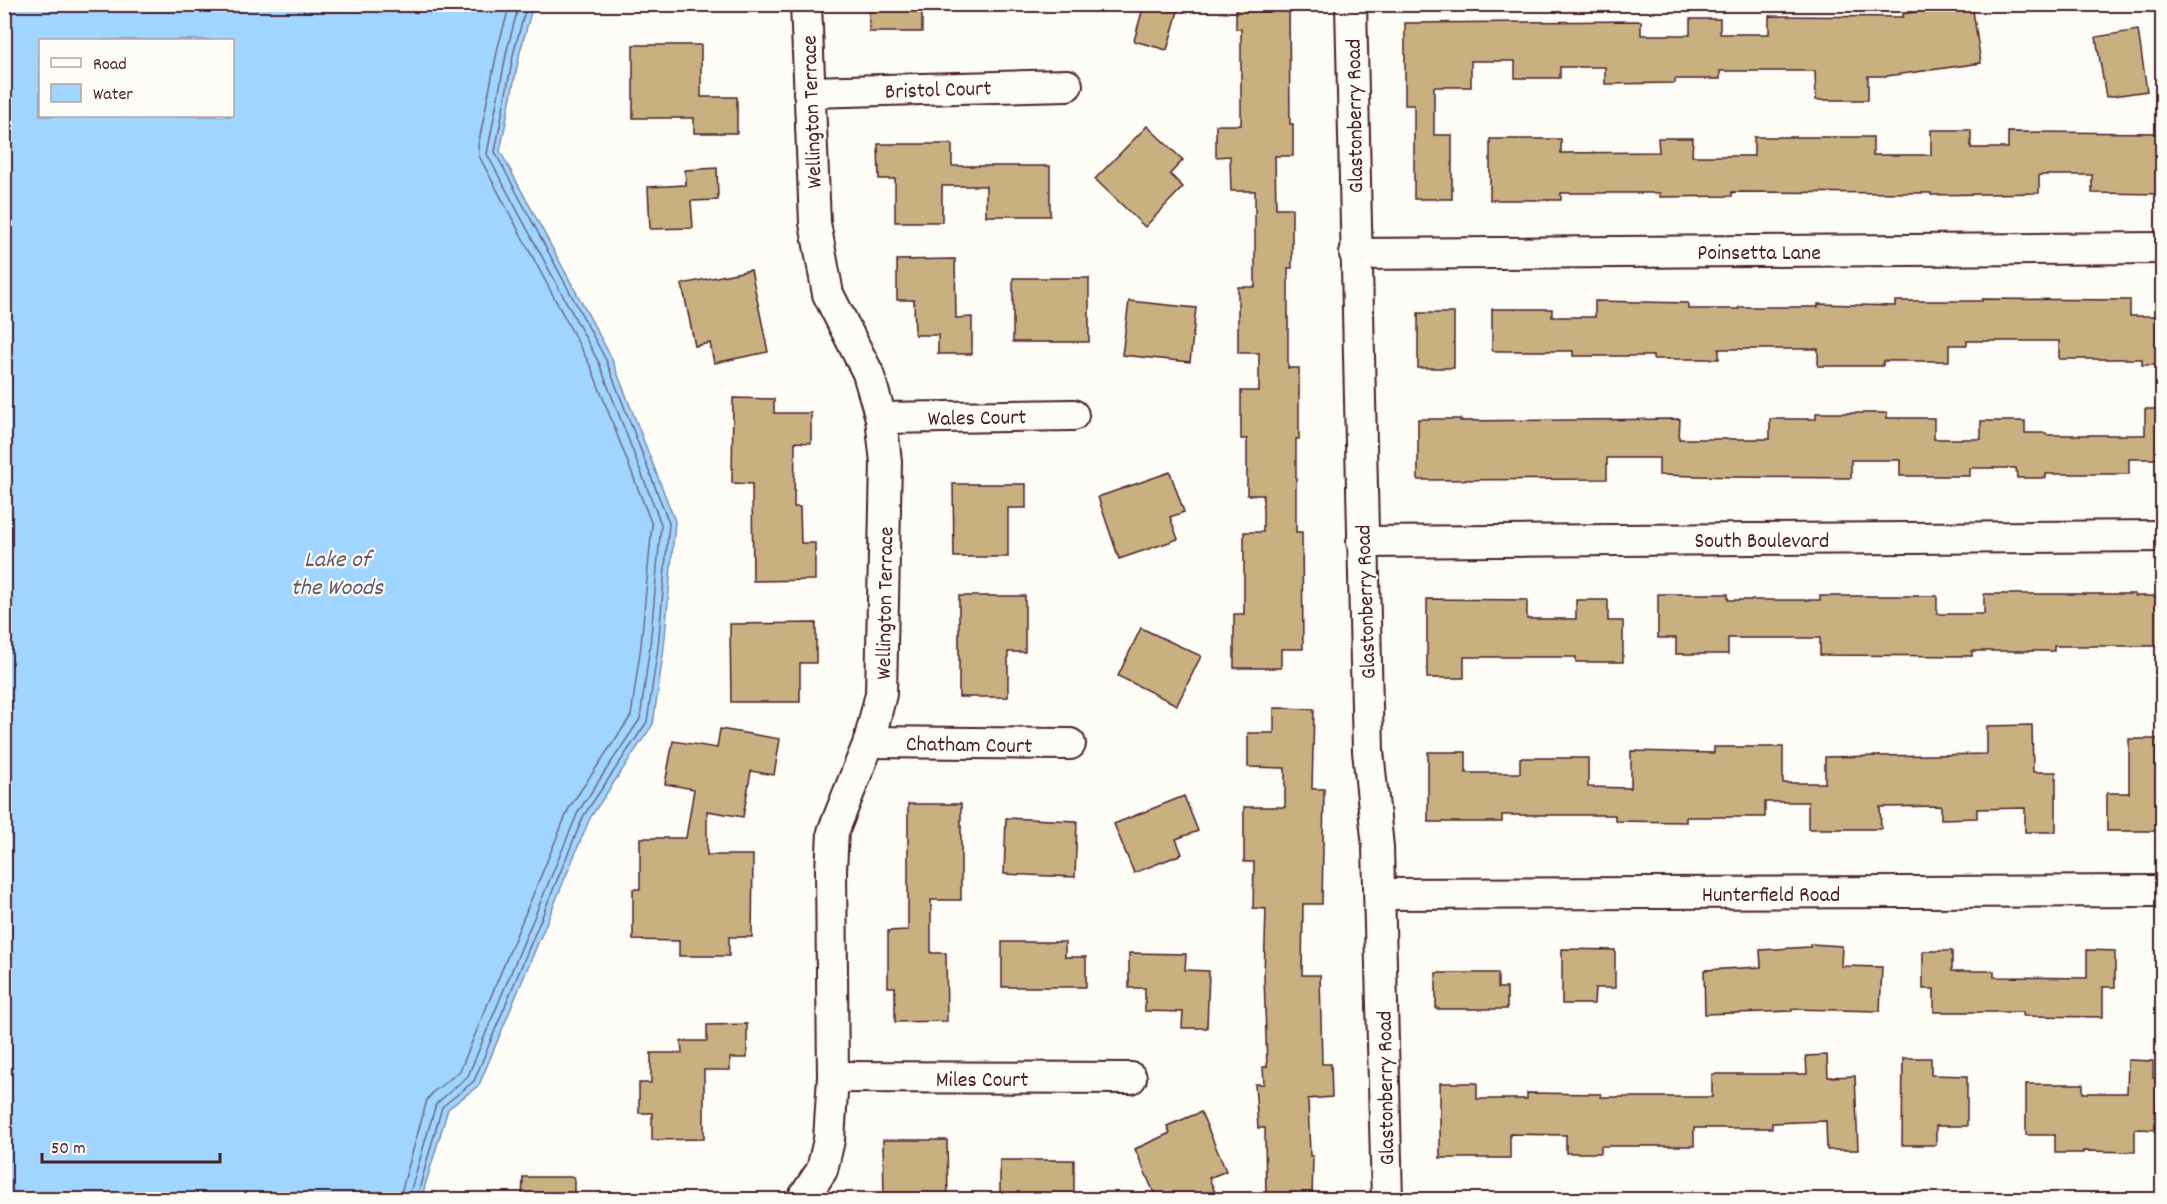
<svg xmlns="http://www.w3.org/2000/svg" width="2167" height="1204" font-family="Dekko,sans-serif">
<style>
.water{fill:#a0d5ff;stroke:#7e8caa;stroke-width:1.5;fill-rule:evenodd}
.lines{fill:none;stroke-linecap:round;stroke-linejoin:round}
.shore{stroke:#6c6880;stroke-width:1.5}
.building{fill:#c9b080;stroke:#4a1f2b;stroke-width:1.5}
.minor-casing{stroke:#4a1f2b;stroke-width:34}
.minor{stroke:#fdfcf7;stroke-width:30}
.labels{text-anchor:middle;stroke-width:4.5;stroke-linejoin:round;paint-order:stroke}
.street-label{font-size:22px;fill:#4a1f2b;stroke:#fdfcf7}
.water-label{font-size:24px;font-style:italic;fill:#64566b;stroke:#fdfcf7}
</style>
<rect width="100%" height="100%" fill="#fdfcf7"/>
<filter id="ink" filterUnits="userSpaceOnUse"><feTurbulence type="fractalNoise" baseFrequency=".0167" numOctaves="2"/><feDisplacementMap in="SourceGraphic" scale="12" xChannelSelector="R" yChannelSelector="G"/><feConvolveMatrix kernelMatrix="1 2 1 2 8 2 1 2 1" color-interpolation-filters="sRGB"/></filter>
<g filter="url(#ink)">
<!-- water -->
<path class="water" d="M5,4L533,5L520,52L500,151L611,357L675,521L664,648L653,724L590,818L479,1085L448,1109L421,1199H5ZM40,40H232V116H40Z"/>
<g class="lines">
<!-- shore -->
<g class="shore">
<path d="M399,1200L427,1100L433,1092L460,1071L569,808L631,716L641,645L652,525L591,367L479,156L478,146L498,47L510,4"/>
<path d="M408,1200L436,1104L468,1076L578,812L640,719L650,646L661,524L599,363L487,154L507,50L519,4"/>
<path d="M416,1200L442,1107L474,1081L584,815L647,722L658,647L669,523L606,360L495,152L514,51L527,4"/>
</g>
</g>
<!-- building -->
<g class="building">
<rect x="869" y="4" width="53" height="28"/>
<path d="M1144,4H1180L1167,50L1134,41Z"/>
<path d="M1236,4H1289L1290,124H1293V156H1275L1276,208H1292V268H1288V368H1299V439H1296V532H1302L1303,649H1281V668H1234V614H1244V532H1263V495H1247V439H1241V391H1259V353H1238V287H1255V191H1231L1230,156L1216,157V125H1241V29H1236Z"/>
<path d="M1965,4H1972L1981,63L1887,76H1868V100H1816L1815,71H1720V79H1675V83L1605,84V67H1560V78H1515V61H1471V87H1434V135H1452V199H1414V105H1405V23L1641,21V35H1690V19H1720V34H1769V16L1903,17V14Z"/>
<path d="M2138,30L2147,91L2106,97L2096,37Z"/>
<path d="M633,45H701V97H737V133H694V118H633Z"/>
<path d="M1147,126L1183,160L1170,174L1183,187L1145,227L1095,179Z"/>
<path d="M1931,130H1971V148H2008V132L2163,133V194L2092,193V175H2039V193L1931,195V193L1732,192V196L1660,197V193H1561V200H1490V139H1561V153L1659,152L1658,138H1693L1692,156H1754V137H1873V155H1931Z"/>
<path d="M878,144H952V166H1050V216H986V186H942V222H895V179H879Z"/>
<path d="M717,168L718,200L691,201L693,228L650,229L648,187L686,185L685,170Z"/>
<path d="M955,259L956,318L972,317V354H938V335H915L914,300H897V260Z"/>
<path d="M751,270L768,352L714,363L710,343L695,346L682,284Z"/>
<rect x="1013" y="278" width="76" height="64"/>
<path d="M1982,299L2130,300V316H2163V365H2142V359H2059V341H1967V345H1949V361H1883V366H1818V349H1719V359H1653V356H1573V351H1492V309H1552V317H1595V301L1688,303V309H1739V307H1818V304L1895,306V301H1982Z"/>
<path d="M1129,301L1196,308L1190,362L1122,355Z"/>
<rect x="1418" y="313" width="36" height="55"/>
<path d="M733,398L774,399V413H811V443L795,442L794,507H800L801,543H815V580L753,581L752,484L732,483Z"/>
<path d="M2145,409H2163V459H2129V474H2046V478H2017L2016,468H1970V476H1900V460H1851V478L1735,477L1659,475V458H1607V479L1418,480V419H1460V421L1680,419L1679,439H1770V419H1816V413H1887V418H1934V439H1981V421H2025V433H2046V435H2145Z"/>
<path d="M1170,472L1184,512L1170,517L1178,539L1119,559L1098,497Z"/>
<path d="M953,484H1026V508H1008V557H954Z"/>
<path d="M1658,594H1728V600H1820V596H1937V614H1984V594H2135V596H2163V646H2054V651H1972V656L1820,655V638H1728V654H1676V638H1658Z"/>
<path d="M959,596H1025V652H1008V697H959Z"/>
<path d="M1427,599L1527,600V619H1576V600H1608V621H1623V662H1576V657H1464V678H1427Z"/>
<path d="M816,623V663H800V702H731L730,624Z"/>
<path d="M1141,628L1201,656L1177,705L1118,676Z"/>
<path d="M1274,708L1314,709L1312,789H1324L1322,904H1303L1302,975H1320L1322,1064H1331L1332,1097L1308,1099L1310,1156H1313L1312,1200H1266L1265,1128H1258L1255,1084H1264L1263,1067H1267L1264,976L1266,909L1253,908L1254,862H1244V807H1285V768L1248,767V733H1274Z"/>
<path d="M2032,725L2033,772H2056V832H2025V808L1977,809V818L1941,819V806L1880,807L1881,829H1808V802H1765V817H1686V822L1615,821V815H1502V822H1428V752H1466V773H1520V758H1588V787L1631,788V751L1714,753V747H1783V783H1825V757L1987,754V726Z"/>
<path d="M720,729L780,739L774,775L751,771L743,817L707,811V855H753L752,937H729V956H679V941L633,940V889H640V838H686L694,789L665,784L673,741L717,748Z"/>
<path d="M2129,739H2163V831H2107V793H2129Z"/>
<path d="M1184,796L1198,831L1176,839L1182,854L1134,873L1114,824Z"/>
<path d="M908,804H961V900H931V953H946L947,1021L895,1022V987H888V931L908,930Z"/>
<path d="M1006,818L1077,821L1075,877L1004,874Z"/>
<path d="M1002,942H1065V957H1086V987H1002Z"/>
<path d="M1810,944L1842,946L1841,966L1882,967L1880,1011L1792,1009V1011L1705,1014L1704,970L1761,967L1760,950L1810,947Z"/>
<path d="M1562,949L1615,950V988H1595L1594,1004H1562Z"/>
<path d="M2087,950L2115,951V987H2103V1017L2023,1016V1012H1934V989H1923V951H1952V971H1994V977L2087,978Z"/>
<path d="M1129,953L1186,954L1185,970L1209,971L1207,1028H1182L1183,1012L1145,1011V988H1129Z"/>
<path d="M1436,973H1498V988H1507V1009H1436Z"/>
<path d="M747,1024V1058H730V1070H704V1139L652,1140V1113H639V1083H651V1053H682L681,1041H707V1025Z"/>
<path d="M1827,1055L1828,1077L1855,1076L1858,1150H1827L1826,1121L1772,1123V1128H1694V1146H1601V1153H1566V1135L1510,1134V1158H1440V1083H1477V1099H1527V1093L1601,1094V1097H1712V1074H1807L1806,1056Z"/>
<path d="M1903,1058H1931V1075L1967,1076V1126H1936V1145H1902Z"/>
<path d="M2128,1060L2153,1061V1078L2163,1079V1130L2135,1129V1152L2083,1151V1153H2055V1135H2026V1084H2083V1093H2127Z"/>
<path d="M1201,1112L1226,1171L1209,1178L1215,1192L1196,1200H1157L1135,1149L1170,1133L1167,1126Z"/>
<path d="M883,1140H947L948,1200H884Z"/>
<path d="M1000,1160H1074V1194H1042V1200H1000Z"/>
<path d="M523,1177H574V1200H522Z"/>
</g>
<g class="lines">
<defs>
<g id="minor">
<path d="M1351,4L1368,751L1378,847L1387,1200"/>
<path d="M809,92L1067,85"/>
<path d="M1355,254L2162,248"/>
<path d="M881,418L1073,415"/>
<path d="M1362,542L2162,536"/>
<path d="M869,742L1070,744"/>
<path d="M1380,894L2162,891"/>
<path d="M833,1077L1131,1078"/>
<path d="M802,1200L822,1170L829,1140L833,1077L831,870L833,832L869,742L881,694L886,462L881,418L868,373L828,294L815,223L806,4"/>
</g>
</defs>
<!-- minor casing -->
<use href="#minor" class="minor-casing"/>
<!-- minor -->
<use href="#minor" class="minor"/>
</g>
</g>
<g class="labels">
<!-- street labels -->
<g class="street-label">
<text transform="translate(938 88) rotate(-2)" y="8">Bristol Court</text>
<text transform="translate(810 112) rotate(-92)" y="8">Wellington Terrace</text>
<text transform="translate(1353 116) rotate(-91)" y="8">Glastonberry Road</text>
<text x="1759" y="259">Poinsetta Lane</text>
<text transform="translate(977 416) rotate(-1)" y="8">Wales Court</text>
<text x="1762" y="547">South Boulevard</text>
<text transform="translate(1364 602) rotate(-92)" y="8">Glastonberry Road</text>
<text transform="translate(883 603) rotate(-89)" y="8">Wellington Terrace</text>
<text transform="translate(969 743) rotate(1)" y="8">Chatham Court</text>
<text x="1771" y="901">Hunterfield Road</text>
<text x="982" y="1086">Miles Court</text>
<text transform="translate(1384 1088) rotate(-91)" y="8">Glastonberry Road</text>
</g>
<!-- water labels -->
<g class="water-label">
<text x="337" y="566">Lake of<tspan x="337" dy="28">the Woods</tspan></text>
</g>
</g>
<!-- margin -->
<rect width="2167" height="1204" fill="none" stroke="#fdfcf7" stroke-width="24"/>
<rect x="12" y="12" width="2143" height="1180" fill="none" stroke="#4a1f2b" stroke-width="2" filter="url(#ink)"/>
<!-- legend -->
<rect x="39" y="39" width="195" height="78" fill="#fdfcf7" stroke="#b5a4a5" stroke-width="1.5"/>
<rect x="51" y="58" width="30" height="9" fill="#fdfcf7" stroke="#b5a4a5" stroke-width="1.5"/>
<text x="93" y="69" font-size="18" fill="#4a1f2b">Road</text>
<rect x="51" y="84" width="30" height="18" fill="#a0d5ff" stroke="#b5a4a5" stroke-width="1.5"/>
<text x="93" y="99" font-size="18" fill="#4a1f2b">Water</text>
<!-- scale -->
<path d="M42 1153v9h178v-9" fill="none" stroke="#4a1f2b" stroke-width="3"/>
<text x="51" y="1153" font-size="18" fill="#4a1f2b" stroke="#fdfcf7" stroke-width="4.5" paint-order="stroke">50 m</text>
</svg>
